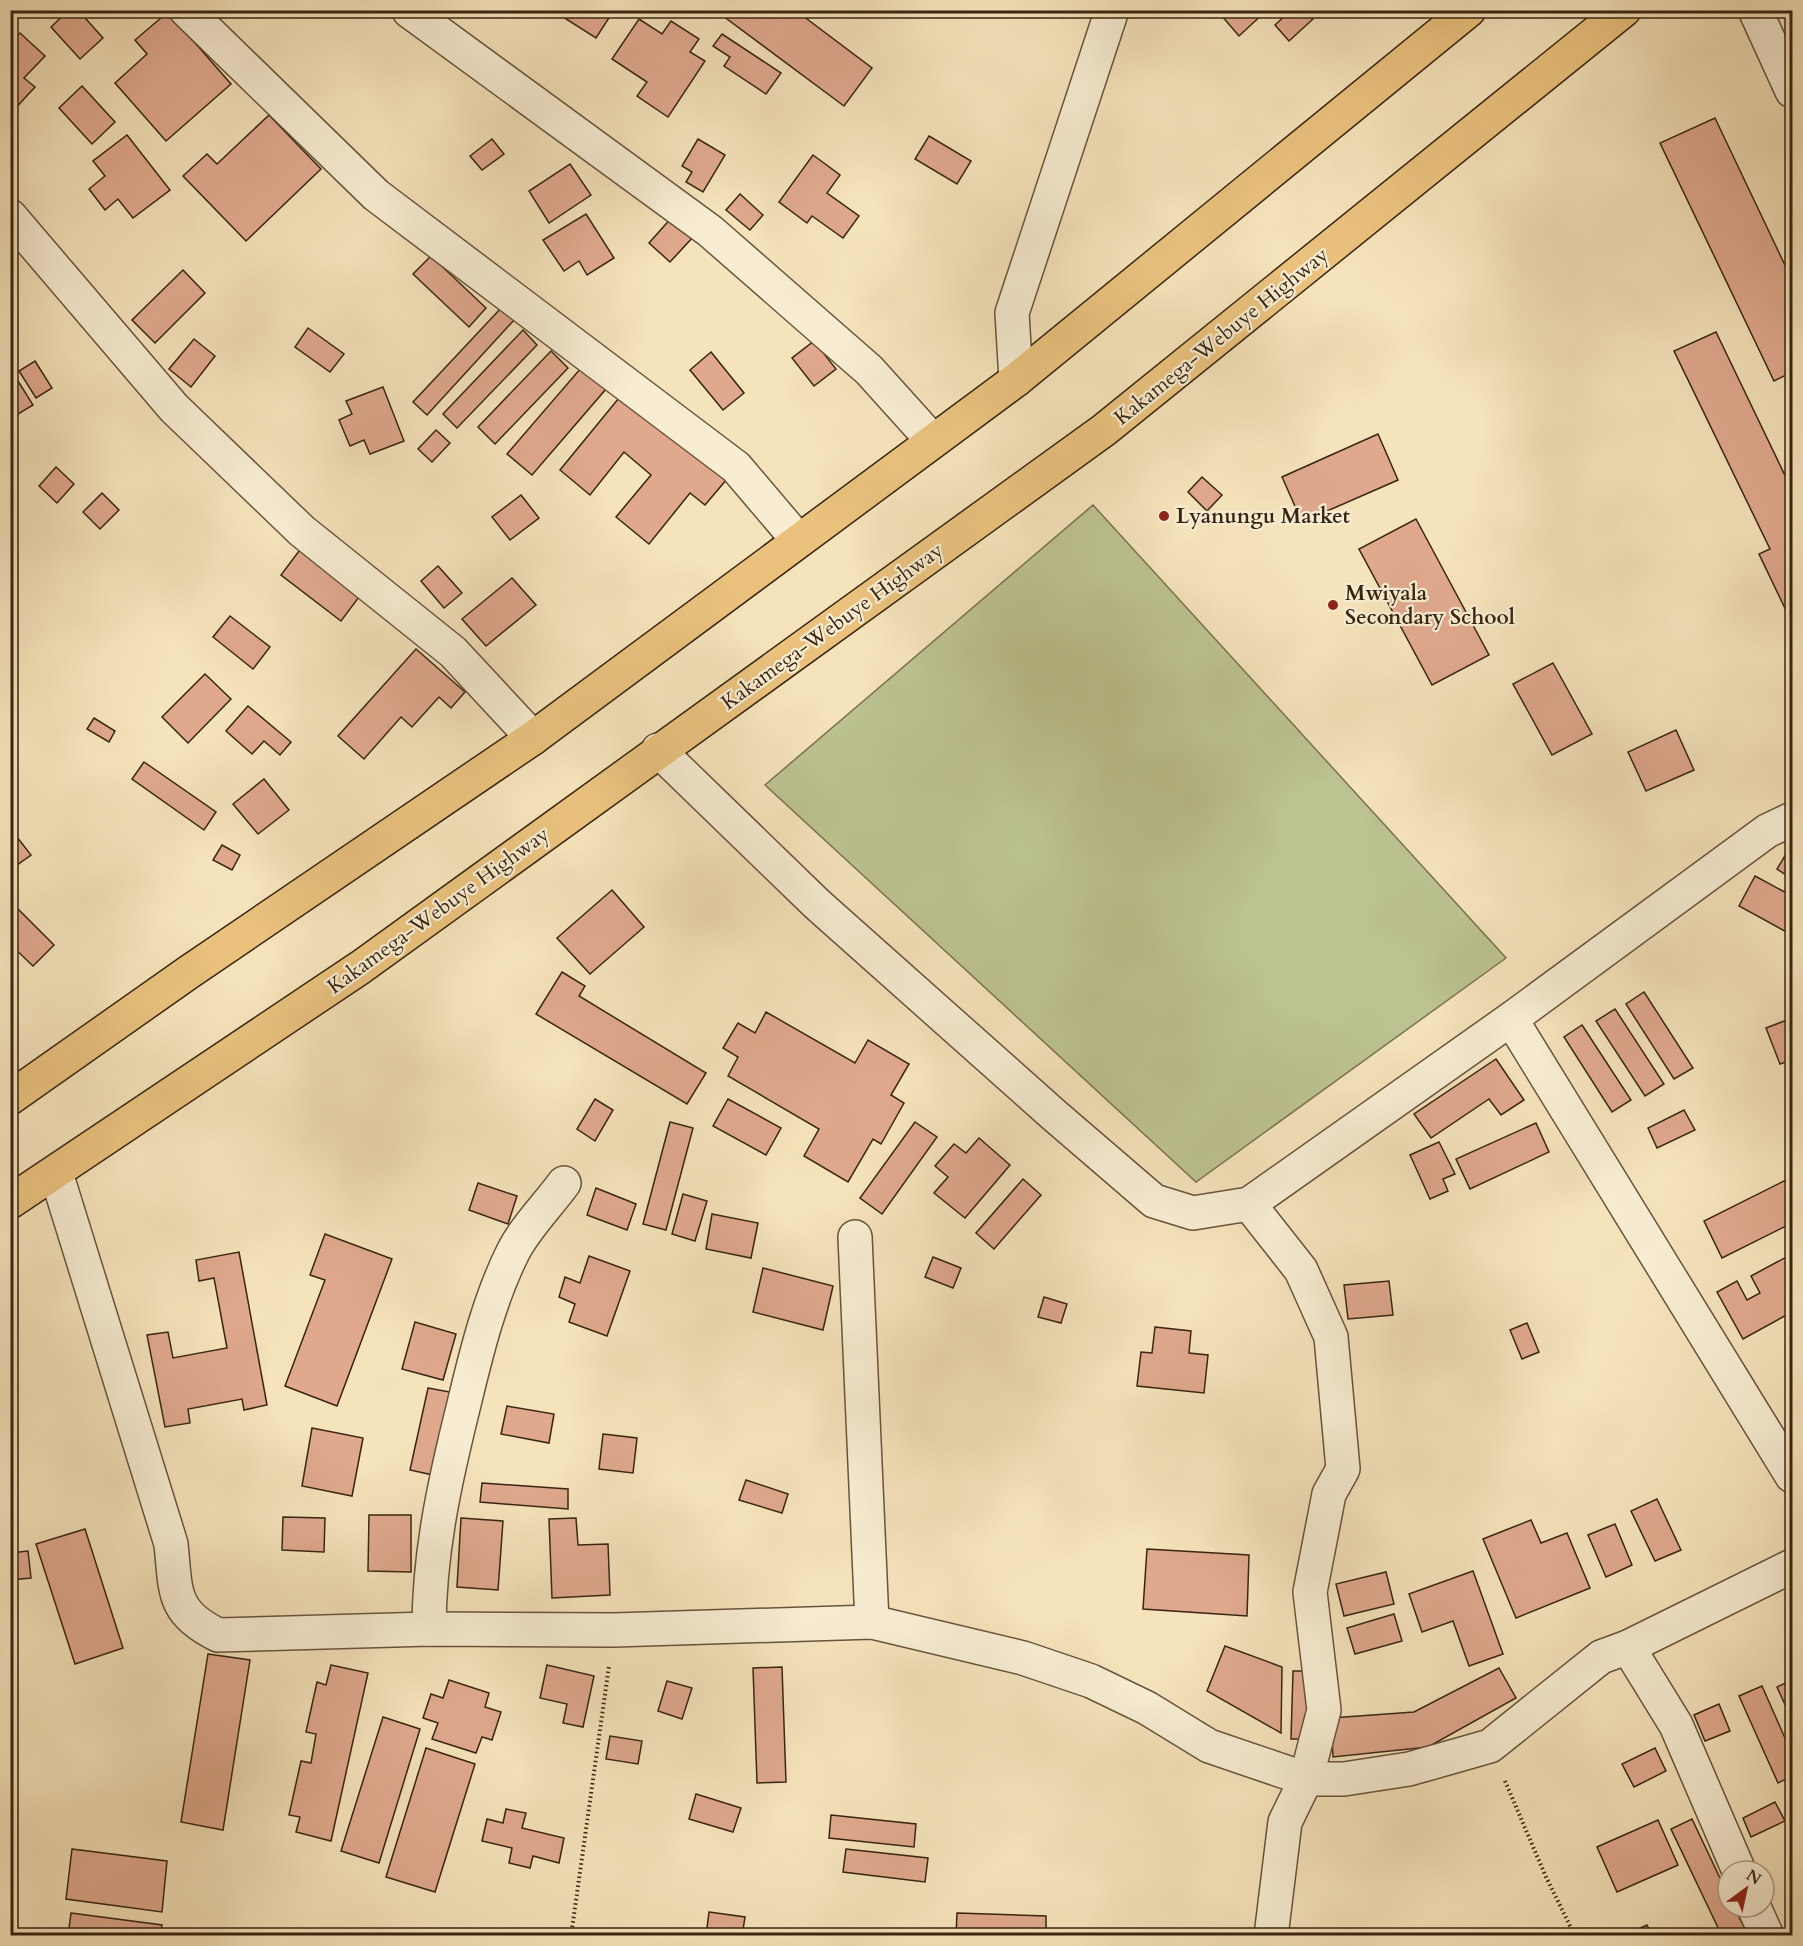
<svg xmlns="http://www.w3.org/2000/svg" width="1803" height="1946" font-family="Cardo,serif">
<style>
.green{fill:#bcc390;stroke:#7a7450;stroke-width:1.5}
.building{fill:#e0a98e;stroke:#382511;stroke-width:1.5}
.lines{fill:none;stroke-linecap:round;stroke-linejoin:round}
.minor-casing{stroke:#67543c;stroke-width:36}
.highway-casing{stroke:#382511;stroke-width:36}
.path{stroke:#382511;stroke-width:4;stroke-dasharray:1.5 3;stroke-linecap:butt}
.minor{stroke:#f8edd3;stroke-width:33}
.highway{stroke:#eac27e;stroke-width:33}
.poi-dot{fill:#8f2418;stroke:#f8edd3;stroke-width:2}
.labels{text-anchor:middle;stroke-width:4.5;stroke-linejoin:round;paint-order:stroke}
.street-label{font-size:21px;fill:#382511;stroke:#f8edd3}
.poi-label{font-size:21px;font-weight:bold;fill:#382511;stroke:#f8edd3;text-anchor:start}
</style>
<rect width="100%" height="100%" fill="#f5e3bb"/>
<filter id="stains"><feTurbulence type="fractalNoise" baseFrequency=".00333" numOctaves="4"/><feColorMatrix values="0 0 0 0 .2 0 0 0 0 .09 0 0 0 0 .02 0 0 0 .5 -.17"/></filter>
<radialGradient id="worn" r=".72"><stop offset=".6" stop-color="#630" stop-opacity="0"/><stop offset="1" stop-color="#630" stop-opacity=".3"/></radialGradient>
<!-- green -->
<path class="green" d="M1093,505L1506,958L1196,1182L765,785Z"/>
<!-- building -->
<g class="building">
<path d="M69,10H78L103,38L80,59L51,27Z"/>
<path d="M568,10H614L596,38L563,17Z"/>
<path d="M715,10H795L872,68L844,106Z"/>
<path d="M1049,10H1068L1064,18Z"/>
<path d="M1226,10H1267L1239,36L1221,15Z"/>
<path d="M1291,10H1305L1313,19L1289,41L1275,25Z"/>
<path d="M168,12L231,84L166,141L115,83L147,54L135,40Z"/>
<path d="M639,19L662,34L671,21L699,39L690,52L705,61L668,117L637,96L647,82L612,59Z"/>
<path d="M20,33L45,56L24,78L35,87L10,114V43Z"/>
<path d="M722,34L781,73L766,94L724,66L730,57L713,46Z"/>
<path d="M82,86L115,122L92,144L59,108Z"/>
<path d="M269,115L321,169L246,241L183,176L207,154L217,164Z"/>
<path d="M1715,118L1792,280V372L1774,381L1660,143Z"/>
<path d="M127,135L170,190L133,218L118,199L105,210L89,189L105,176L93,161Z"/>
<path d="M929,136L971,161L957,184L915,159Z"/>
<path d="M492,139L504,154L482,170L470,156Z"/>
<path d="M698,139L725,155L703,192L686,182L692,172L682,166Z"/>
<path d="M813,155L840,175L827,193L859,216L843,238L812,216L807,223L779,202Z"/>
<path d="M570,164L591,195L549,223L529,191Z"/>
<path d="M740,194L763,215L750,230L726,210Z"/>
<path d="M586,214L614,258L587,275L579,261L564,271L543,240Z"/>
<path d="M673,216L694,236L670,262L649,243Z"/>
<path d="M431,256L486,308L469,327L413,274Z"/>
<path d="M183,270L205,293L155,343L132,320Z"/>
<path d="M502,307L515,319L427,415L413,402Z"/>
<path d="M308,328L344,354L330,372L295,347Z"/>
<path d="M523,330L537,345L457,428L443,414Z"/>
<path d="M1716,332L1792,490V623L1759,554L1770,549L1674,351Z"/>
<path d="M194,339L215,356L191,387L169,369Z"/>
<path d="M814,341L836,369L814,386L792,358Z"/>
<path d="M551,351L568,368L495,444L478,427Z"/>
<path d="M711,352L744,393L723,410L690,370Z"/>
<path d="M35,361L52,388L36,398L19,371Z"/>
<path d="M581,368L606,389L532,475L507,454Z"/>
<path d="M18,381L33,405L10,419V386Z"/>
<path d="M383,387L404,441L370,454L364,440L350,446L339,420L352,414L346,401Z"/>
<path d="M623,393L727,479L705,505L690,493L649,544L616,517L651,475L624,452L590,495L560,470Z"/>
<path d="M436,430L450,443L432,462L418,449Z"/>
<path d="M1378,434L1398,480L1302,522L1282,477Z"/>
<path d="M56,467L74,484L57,503L39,486Z"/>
<path d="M1202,477L1222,495L1207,511L1188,492Z"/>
<path d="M102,493L119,510L100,529L83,512Z"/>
<path d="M521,495L539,518L510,540L492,517Z"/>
<path d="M1416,519L1489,655L1432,685L1359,549Z"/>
<path d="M302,547L362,593L341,621L281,575Z"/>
<path d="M438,566L462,593L444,608L421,581Z"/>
<path d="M512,578L536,605L486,646L462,619Z"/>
<path d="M230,616L270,647L253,669L213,637Z"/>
<path d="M416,649L465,692L451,708L439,697L412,727L401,717L364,759L338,736Z"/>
<path d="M1553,663L1592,734L1552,755L1513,684Z"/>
<path d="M205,674L231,699L188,743L162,717Z"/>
<path d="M248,706L291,742L280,755L264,741L252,754L226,731Z"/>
<path d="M94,718L115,731L109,742L87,729Z"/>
<path d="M1676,730L1694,770L1646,791L1628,752Z"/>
<path d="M144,762L216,812L204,830L132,779Z"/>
<path d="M264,779L289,810L258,834L233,804Z"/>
<path d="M10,828L31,855L10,870Z"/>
<path d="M1792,844V879L1777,869Z"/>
<path d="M222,845L240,855L232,870L213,860Z"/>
<path d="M1755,876L1792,896V935L1739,906Z"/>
<path d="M612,890L644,927L590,974L557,938Z"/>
<path d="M10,901L54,945L33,966L10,944Z"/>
<path d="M562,972L585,986L579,996L706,1073L687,1104L536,1014Z"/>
<path d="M1644,992L1693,1068L1674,1079L1626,1004Z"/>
<path d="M1615,1009L1664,1084L1645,1096L1596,1021Z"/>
<path d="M766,1012L855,1063L868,1040L909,1064L891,1095L904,1103L881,1144L873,1139L848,1182L804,1156L819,1129L728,1076L738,1057L723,1048L738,1023L755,1033Z"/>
<path d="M1792,1018V1060L1780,1064L1766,1028Z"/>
<path d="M1582,1025L1631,1100L1612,1112L1564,1037Z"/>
<path d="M1496,1059L1524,1100L1501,1115L1489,1099L1431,1138L1414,1114Z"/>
<path d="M595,1099L613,1110L595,1141L577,1129Z"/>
<path d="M728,1099L781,1128L766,1155L713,1126Z"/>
<path d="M1684,1110L1695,1130L1657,1148L1648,1128Z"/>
<path d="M670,1122L693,1128L666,1230L643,1224Z"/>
<path d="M915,1122L937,1137L882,1214L860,1198Z"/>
<path d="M1536,1123L1549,1152L1470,1189L1456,1159Z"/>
<path d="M979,1138L1010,1165L965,1218L934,1193L948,1177L935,1166L954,1144L966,1153Z"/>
<path d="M1439,1142L1455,1174L1443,1179L1448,1191L1430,1199L1410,1155Z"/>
<path d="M1792,1177V1223L1722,1258L1704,1221Z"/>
<path d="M1023,1179L1041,1195L994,1249L976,1233Z"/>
<path d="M478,1183L517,1196L508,1224L469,1210Z"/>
<path d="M596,1188L636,1204L627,1230L587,1215Z"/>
<path d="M683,1194L707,1201L695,1241L672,1234Z"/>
<path d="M712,1214L758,1223L751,1258L706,1249Z"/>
<path d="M325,1234L392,1259L337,1406L285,1386L325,1280L310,1275Z"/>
<path d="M239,1252L267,1405L244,1410L242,1399L188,1409L190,1423L165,1427L147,1335L168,1332L173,1358L227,1348L214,1278L199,1281L196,1260Z"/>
<path d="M1792,1254V1312L1743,1339L1717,1292L1737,1281L1747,1300L1760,1293L1751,1276Z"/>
<path d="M589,1256L630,1271L607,1336L569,1322L575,1304L559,1297L565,1277L580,1283Z"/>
<path d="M933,1257L961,1268L953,1288L925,1277Z"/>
<path d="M763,1268L833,1286L823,1330L753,1312Z"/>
<path d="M1389,1281L1393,1315L1348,1319L1344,1285Z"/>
<path d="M1044,1297L1067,1304L1061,1323L1038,1317Z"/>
<path d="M415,1322L456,1334L443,1380L402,1369Z"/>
<path d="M1527,1323L1539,1352L1522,1359L1510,1330Z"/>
<path d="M1155,1327L1191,1331L1189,1353L1208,1355L1204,1393L1137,1386L1141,1352L1152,1353Z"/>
<path d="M428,1388L450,1392L433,1475L410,1470Z"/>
<path d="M507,1406L554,1414L549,1443L501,1434Z"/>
<path d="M312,1428L363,1438L352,1496L302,1486Z"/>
<path d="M603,1434L637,1438L633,1473L599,1469Z"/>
<path d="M746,1480L788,1494L782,1513L739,1500Z"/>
<path d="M482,1483L568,1489V1509L480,1502Z"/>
<path d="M1657,1499L1681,1550L1655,1561L1631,1511Z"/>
<path d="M369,1515H411V1572L368,1571Z"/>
<path d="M283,1517L325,1518L324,1552L282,1550Z"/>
<path d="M461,1518L503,1521L498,1590L457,1587Z"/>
<path d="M576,1518L578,1545L608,1544L610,1595L552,1598L549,1519Z"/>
<path d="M1531,1520L1541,1543L1567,1533L1590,1588L1516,1618L1483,1539Z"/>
<path d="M1615,1524L1632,1565L1606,1577L1588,1535Z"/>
<path d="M85,1529L123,1648L75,1664L36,1544Z"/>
<path d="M1147,1549L1249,1555L1247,1616L1143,1609Z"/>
<path d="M28,1551L31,1578L10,1580V1553Z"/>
<path d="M1473,1571L1503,1654L1469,1666L1453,1621L1422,1632L1409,1594Z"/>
<path d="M1386,1572L1394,1604L1344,1616L1336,1584Z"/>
<path d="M1394,1614L1402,1641L1355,1654L1347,1628Z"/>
<path d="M1225,1646L1282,1667L1281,1733L1207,1691Z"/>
<path d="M208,1654L250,1660L223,1830L181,1822Z"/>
<path d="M331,1665L368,1673L331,1841L296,1832L300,1817L289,1815L301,1761L311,1763L316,1734L306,1732L317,1682L326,1685Z"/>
<path d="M547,1665L594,1676L583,1727L563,1723L567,1704L540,1698Z"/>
<path d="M782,1667L786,1782L757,1783L753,1668Z"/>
<path d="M1499,1668L1516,1698L1428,1747L1333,1757L1331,1718L1414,1712Z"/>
<path d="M1293,1671H1312V1739H1291Z"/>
<path d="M449,1680L489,1693L485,1707L501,1712L492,1740L482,1737L476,1753L432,1739L438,1723L423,1718L431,1694L443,1698Z"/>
<path d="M1792,1680V1720L1777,1687Z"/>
<path d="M667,1681L692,1688L682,1719L658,1711Z"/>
<path d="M1762,1686L1792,1754V1776L1778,1783L1739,1696Z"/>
<path d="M1719,1704L1730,1731L1705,1741L1694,1715Z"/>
<path d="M383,1717L420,1729L379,1863L341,1851Z"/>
<path d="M610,1736L642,1741L638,1764L606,1759Z"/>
<path d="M426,1748L475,1764L435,1892L386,1877Z"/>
<path d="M1655,1748L1666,1771L1634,1787L1622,1764Z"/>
<path d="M696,1794L741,1808L733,1832L689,1819Z"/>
<path d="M1775,1802L1785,1821L1751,1837L1743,1818Z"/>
<path d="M506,1809L526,1813L522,1828L564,1838L559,1863L533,1856L530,1868L509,1863L512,1848L482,1841L487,1819L503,1823Z"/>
<path d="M831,1815L916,1824L914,1847L829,1838Z"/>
<path d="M1692,1819L1728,1895V1907H1734L1748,1935L1722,1936L1671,1829Z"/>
<path d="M1658,1820L1678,1865L1617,1892L1597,1847Z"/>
<path d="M72,1849L167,1861L162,1912L66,1899Z"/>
<path d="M846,1849L928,1858L925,1882L843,1872Z"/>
<path d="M709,1912L745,1917L742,1936H706Z"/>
<path d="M71,1913L162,1925L160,1936H68Z"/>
<path d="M957,1913L1046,1916V1936H956Z"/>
<path d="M1647,1925L1652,1936H1622Z"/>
</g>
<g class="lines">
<defs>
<g id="minor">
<path d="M186,10L376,195L736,467L798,540"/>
<path d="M1755,10L1792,91"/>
<path d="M409,11L710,231L869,370L933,441"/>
<path d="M10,216L174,408L302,531L453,652L533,738"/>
<path d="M1016,380L1012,313L1112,10"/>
<path d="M658,750L817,904L1054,1115L1154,1201L1193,1213L1249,1204L1511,1019L1767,831L1792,819"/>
<path d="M1511,1019L1792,1476"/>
<path d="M56,1173L171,1544C176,1591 171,1612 218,1635L429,1629L614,1630L872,1622L1023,1658L1091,1681L1147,1708L1209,1746L1306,1779H1344L1409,1769L1490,1746L1601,1657L1628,1647L1792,1566"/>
<path d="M1249,1204L1301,1270L1331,1337L1343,1469L1329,1494L1310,1592L1324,1710L1306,1779L1285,1822L1271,1936"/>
<path d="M855,1237L872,1622"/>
<path d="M429,1629C429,1550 446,1476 465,1400C477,1350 490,1298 513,1252C525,1228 548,1205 564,1183"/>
<path d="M1628,1647L1676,1725L1739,1871"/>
<path d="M1754,1907L1767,1936"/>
</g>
<g id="highway">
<path d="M10,1098L189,972L533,738L1016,380L1469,10"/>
<path d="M10,1202L361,967L1104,430L1624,10"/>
</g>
</defs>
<!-- minor casing -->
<use href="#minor" class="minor-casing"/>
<!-- highway casing -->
<use href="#highway" class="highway-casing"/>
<!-- path -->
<g class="path">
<path d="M1505,1781L1546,1877L1575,1936"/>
<path d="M571,1936L609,1666"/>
</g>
<!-- minor -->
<use href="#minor" class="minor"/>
<!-- highway -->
<use href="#highway" class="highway"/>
</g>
<!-- markers -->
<g class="poi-dot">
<circle cx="1164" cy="516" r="6"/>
<circle cx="1333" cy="605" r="6"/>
</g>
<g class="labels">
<!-- street labels -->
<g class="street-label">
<text transform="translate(1221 336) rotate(-39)" y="7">Kakamega-Webuye Highway</text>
<text transform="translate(832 626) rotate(-36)" y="7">Kakamega-Webuye Highway</text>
<text transform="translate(438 910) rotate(-36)" y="7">Kakamega-Webuye Highway</text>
</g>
<!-- poi labels -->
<g class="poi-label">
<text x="1176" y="523">Lyanungu Market</text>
<text x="1345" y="600">Mwiyala<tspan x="1345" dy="24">Secondary School</tspan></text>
</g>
</g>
<!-- margin -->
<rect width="1803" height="1946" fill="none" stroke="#f5e3bb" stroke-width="36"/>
<rect x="12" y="12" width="1779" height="1922" fill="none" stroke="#382511" stroke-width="3"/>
<rect x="18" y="18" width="1767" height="1910" fill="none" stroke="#382511" stroke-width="1.5"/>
<!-- north arrow -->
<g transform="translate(1746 1889) rotate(33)"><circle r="28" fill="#f8edd3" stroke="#ab9d85" stroke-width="1.5"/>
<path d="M0-4.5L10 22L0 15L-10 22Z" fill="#8f2418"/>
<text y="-9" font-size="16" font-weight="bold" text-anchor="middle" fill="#382511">N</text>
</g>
<rect width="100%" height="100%" filter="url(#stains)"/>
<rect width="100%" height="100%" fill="url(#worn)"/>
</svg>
